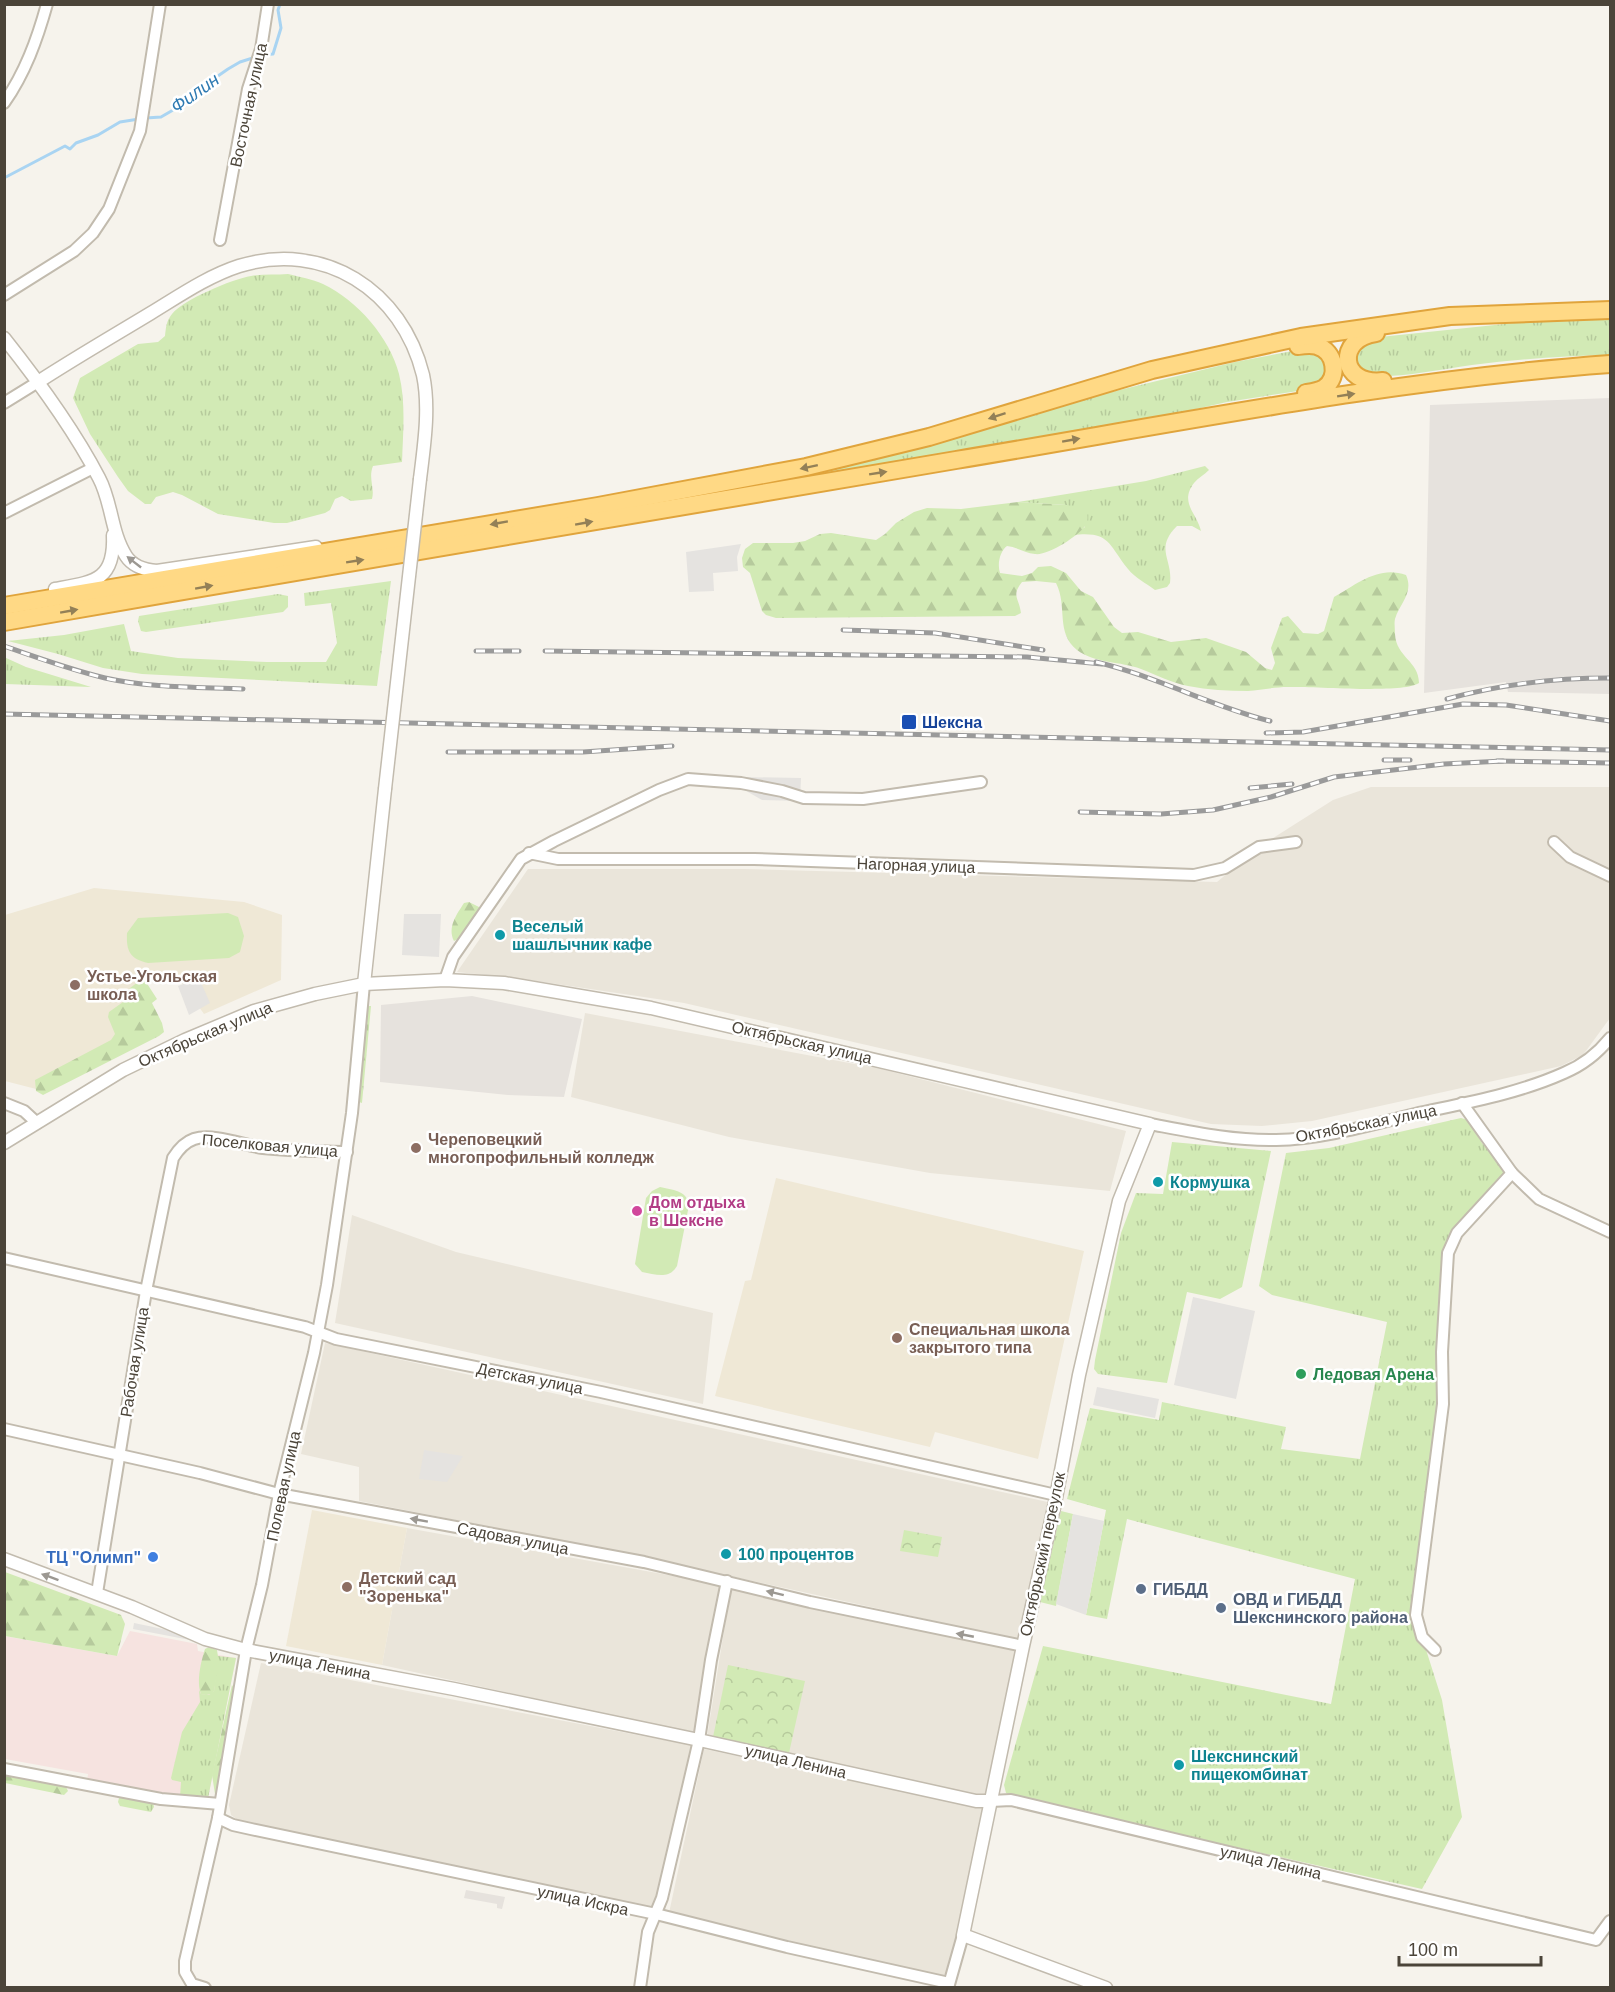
<svg xmlns="http://www.w3.org/2000/svg" width="1615" height="1992" font-family="Arial,sans-serif">
<style>
.residential{fill:#eae5da}
.industrial{fill:#e6e2dd}
.education{fill:#efe8d6}
.medical{fill:#f6e3e0}
.grass{fill:url(#grass-tufts)}
.forest{fill:url(#forest-firs)}
.park{fill:url(#park-crowns)}
.garden{fill:#d2eab5}
.parking{fill:#e5e3e0}
.lines{fill:none;stroke-linecap:round;stroke-linejoin:round}
.stream{stroke:#a9d4f2;stroke-width:3}
.minor-casing{stroke:#c2bbae;stroke-width:14}
.tertiary-casing{stroke:#c2bbae;stroke-width:15}
.trunk-casing{stroke:#e0a43c;stroke-width:20}
.minor{stroke:#fff;stroke-width:10}
.tertiary{stroke:#fff;stroke-width:12}
.trunk{stroke:#ffd985;stroke-width:16}
.rail-casing{stroke:#9a9a9a;stroke-width:5}
.rail{stroke:#fff;stroke-width:3;stroke-dasharray:9;stroke-linecap:butt}
.tertiary-bridge-casing{stroke:#c2bbae;stroke-width:15;stroke-linecap:butt}
.tertiary-bridge{stroke:#fff;stroke-width:12}
.oneway{fill:#938057}
.oneway2{fill:#9c9892}
.transit-dot{fill:#1a4fb4;stroke:#fff;stroke-width:2}
.culture-dot{fill:#0f9aa8;stroke:#fff;stroke-width:2}
.education-dot{fill:#8d6e63;stroke:#fff;stroke-width:2}
.hotel-dot{fill:#d1479c;stroke:#fff;stroke-width:2}
.leisure-dot{fill:#2e9e5b;stroke:#fff;stroke-width:2}
.shop-dot{fill:#3f7fe0;stroke:#fff;stroke-width:2}
.service-dot{fill:#5c6f8a;stroke:#fff;stroke-width:2}
.labels{text-anchor:middle;stroke-width:5;stroke-linejoin:round;paint-order:stroke}
.street-label{font-size:16px;fill:#4b4439;stroke:#fff}
.transit-label{font-size:16px;font-weight:bold;fill:#164399;stroke:#fff;text-anchor:start}
.culture-label{font-size:16px;font-weight:bold;fill:#0d838f;stroke:#fff;text-anchor:start}
.education-label{font-size:16px;font-weight:bold;fill:#785e54;stroke:#fff;text-anchor:start}
.hotel-label{font-size:16px;font-weight:bold;fill:#b23c85;stroke:#fff;text-anchor:start}
.leisure-label{font-size:16px;font-weight:bold;fill:#27864d;stroke:#fff;text-anchor:start}
.shop-label{font-size:16px;font-weight:bold;fill:#366cbe;stroke:#fff;text-anchor:end}
.service-label{font-size:16px;font-weight:bold;fill:#4e5e75;stroke:#fff;text-anchor:start}
.water-label{font-size:18px;font-style:italic;fill:#2e7ab2;stroke:#fff}
</style>
<defs>
<pattern id="grass-tufts" width="24" height="20" patternUnits="userSpaceOnUse" patternTransform="scale(1.5)"><rect width="24" height="20" fill="#d2eab5"/><path d="M3 7l-1-3M5 7V3M7 7l1-3M15 17l-1-3M17 17v-4M19 17l1-3" fill="none" stroke="#b6ca9c"/></pattern>
<pattern id="forest-firs" width="22" height="20" patternUnits="userSpaceOnUse" patternTransform="scale(1.5)"><rect width="22" height="20" fill="#d2eab5"/><path d="M5 1l3.5 6h-7zM16 11l3.5 6h-7z" fill="#b6ca9c"/></pattern>
<pattern id="park-crowns" width="20" height="18" patternUnits="userSpaceOnUse" patternTransform="scale(1.5)"><rect width="20" height="18" fill="#d2eab5"/><path d="M2 6a3 3 0 1 1 6 0M12 15a3 3 0 1 1 6 0" fill="none" stroke="#b6ca9c"/></pattern>
</defs>
<rect width="100%" height="100%" fill="#f6f3ec"/>
<!-- residential -->
<g class="residential">
<path d="M1371,787H1610V1018L1583,1055L1561,1066L1312,1121L1262,1126L1211,1124L684,1003L523,979L457,972L528,869H744L1217,882L1259,847L1333,800Z"/>
<path d="M585,1013L881,1069L1126,1131L1110,1191L930,1173L729,1137L571,1097Z"/>
<path d="M352,1215L456,1252L713,1313L703,1404L335,1323Z"/>
<path d="M325,1343L1052,1503L1020,1640L649,1558L359,1501V1467L301,1454Z"/>
<path d="M407,1528L724,1585L694,1733L382,1665Z"/>
<path d="M731,1587L1018,1650L986,1795H977L707,1737Z"/>
<path d="M261,1663L695,1746L656,1909L239,1821L231,1815L229,1805Z"/>
<path d="M704,1749L983,1808L950,1965L946,1973L943,1976H933L669,1913Z"/>
</g>
<!-- industrial -->
<g class="industrial">
<path d="M1610,398V694L1508,692L1506,682L1424,693L1430,405Z"/>
<path d="M472,996L582,1019L564,1097L508,1095L380,1082L381,1005Z"/>
<path d="M466,1890L505,1897L502,1909L497,1908V1904L464,1898Z"/>
</g>
<!-- education -->
<g class="education">
<path d="M94,888L244,902L282,915L281,980L204,1014L174,972L135,991L156,1034L40,1090L5,1081V915Z"/>
<path d="M776,1178L1084,1251L1038,1459L935,1432L930,1447L715,1396L745,1281L751,1280Z"/>
<path d="M312,1510L407,1528L382,1665L286,1646Z"/>
</g>
<!-- medical -->
<path class="medical" d="M130,1631L197,1644L198,1651L236,1658L208,1798L180,1797L87,1782L88,1774L5,1759L4,1636L117,1656Z"/>
<!-- grass -->
<g class="grass">
<path d="M288,274C300,277 312,279 323,284C357,300 390,338 399,374C406,402 403,433 402,462L373,466C368,478 375,488 372,499L351,501L342,496L335,499L330,510L325,513L287,523H274L218,514L182,495L173,492L156,497L151,504H145L128,491L118,477L90,434L73,398L80,378L138,344L158,342L165,336C166,328 166,321 172,314C183,300 232,279 251,276C263,274 276,275 288,274Z"/>
<path d="M1610,317V355C1564,356 1518,359 1472,365C1436,370 1401,378 1366,376L1354,360L1359,344L1380,337L1561,318Z"/>
<path d="M1298,350L1323,354L1328,374L1311,389L1227,402L1156,418L694,498L1095,396L1235,362Z"/>
<path d="M1205,466L1209,470C1204,475 1198,478 1194,483C1179,503 1197,513 1201,531L1192,526H1177C1154,549 1173,559 1170,583L1167,587L1155,590C1146,583 1135,578 1128,569C1108,544 1110,531 1073,535L1085,527L1066,505L1018,502L1146,481Z"/>
<path d="M391,581L377,686L142,674L103,668L58,654L8,641L64,635L124,624L131,651L178,658L267,662H326L337,643L331,603L305,606L304,593Z"/>
<path d="M278,594L288,596V607L283,612L146,632L141,631L138,621L139,616Z"/>
<path d="M4,657L26,667L91,687L5,684Z"/>
<path d="M368,1006H371L362,1103L359,1102Z"/>
<path d="M1461,1118L1468,1120L1482,1143L1506,1172L1455,1228L1438,1417L1421,1563L1422,1637L1442,1700L1462,1817L1422,1889L1014,1797L1006,1793L1004,1785L1043,1646L1331,1704L1355,1579L1127,1519L1107,1619L1086,1615L1106,1510L1067,1499L1090,1408L1159,1420L1162,1402L1286,1427L1281,1449L1360,1459L1387,1322L1272,1295L1259,1286L1286,1153L1329,1148Z"/>
<path d="M1172,1142L1271,1151L1242,1287L1220,1299L1187,1292L1167,1383L1098,1374L1094,1369L1095,1360L1121,1233L1136,1193L1163,1194Z"/>
<path d="M1061,1511L1073,1514L1056,1606L1040,1602Z"/>
<path d="M218,1656L236,1658L208,1798L180,1797L181,1782L172,1780L171,1778L182,1732L200,1702L199,1690L201,1694L209,1695L214,1691Z"/>
<path d="M122,1797L153,1802L154,1807L151,1812L120,1806L118,1802L119,1798Z"/>
</g>
<!-- forest -->
<g class="forest">
<path d="M1018,502L1066,505L1087,512C1088,517 1088,522 1085,526C1078,536 1048,556 1035,554C1025,553 1017,547 1007,546C1000,551 997,564 1000,573L1022,576L1032,573L1038,567L1051,566L1066,573L1081,591L1093,597L1114,627L1122,633L1138,632L1171,642L1206,638L1246,652L1265,668L1272,670L1275,663L1271,648L1282,618L1288,616L1303,633L1318,634L1324,631L1334,597C1357,584 1379,565 1406,575C1414,593 1400,603 1395,619C1394,623 1395,629 1395,634C1396,657 1419,661 1419,683C1403,694 1314,686 1288,687C1275,687 1261,690 1248,691C1228,691 1208,690 1188,686C1173,683 1156,675 1141,669C1120,661 1096,664 1077,650C1055,632 1068,607 1056,583L1036,581L1022,582C1011,596 1019,598 1021,613L1015,616L776,618L766,615L762,611L750,573L743,567L742,558L745,549L753,543H793L805,541L820,534L831,533L876,540L885,534L896,523L914,512L927,508L961,509Z"/>
<path d="M469,902L479,907V910L458,939L454,941C447,927 457,914 464,903Z"/>
<path d="M138,982H146L157,999L152,1003L162,1023L164,1032L159,1036L43,1095L36,1091L35,1080L111,1040L115,1034L108,1017L109,1012L123,1002L130,988Z"/>
<path d="M5,1572L121,1615L125,1624L117,1656L5,1636Z"/>
<path d="M209,1647L217,1650L219,1663L214,1691L212,1694L206,1695L201,1694C196,1682 201,1661 205,1649Z"/>
<path d="M232,1685L236,1692L217,1794H215L212,1775Z"/>
<path d="M4,1773L66,1787L68,1791L64,1795L5,1783Z"/>
</g>
<!-- park -->
<g class="park">
<path d="M904,1530L942,1537L938,1557L900,1551Z"/>
<path d="M728,1665L805,1681L789,1753L713,1737Z"/>
</g>
<!-- garden -->
<g class="garden">
<path d="M228,913L238,917L244,936L240,952L229,958L148,963C130,959 126,951 127,933L138,918Z"/>
<path d="M660,1187C672,1190 687,1190 689,1205L677,1266C669,1280 655,1274 642,1272L635,1264L646,1198L652,1191Z"/>
</g>
<!-- parking -->
<g class="parking">
<path d="M741,544L737,557L738,571L713,573L714,591L689,592L686,552Z"/>
<path d="M741,777L801,778L800,801L762,800L741,788Z"/>
<path d="M404,914H441L439,957L402,955Z"/>
<path d="M199,978L210,1003L189,1015L178,986Z"/>
<path d="M1193,1297L1255,1311L1236,1399L1174,1385Z"/>
<path d="M1097,1387L1159,1399L1155,1418L1093,1405Z"/>
<path d="M424,1450L463,1456L447,1482L419,1479Z"/>
<path d="M1073,1514L1104,1521L1086,1615L1056,1604Z"/>
<path d="M134,1623L192,1635L190,1640L133,1629Z"/>
</g>
<g class="lines">
<!-- stream -->
<g class="stream">
<path d="M262,55L273,54L281,28L278,10L280,4"/>
<path d="M146,118L161,117L180,106L202,87L228,69L240,62L256,57"/>
<path d="M4,178L65,146L70,149L76,143L98,135L120,122L139,119"/>
</g>
<defs>
<g id="minor">
<path d="M4,103C25,73 37,40 47,4"/>
<path d="M220,240L248,89L261,49L268,4"/>
<path d="M4,295L74,251L93,233L109,209L140,131L160,4"/>
<path d="M4,403L38,382"/>
<path d="M4,513L93,468"/>
<path d="M1554,842L1570,857L1610,876"/>
<path d="M529,853L558,859H754L1194,875L1225,868L1259,847L1296,842"/>
<path d="M445,980L453,957L521,859L554,841L659,790L688,779L741,783L782,791L804,798L863,799L981,782"/>
<path d="M4,1103L24,1111L37,1123"/>
<path d="M1462,1103L1512,1173L1539,1199L1610,1232"/>
<path d="M1150,1124C1192,1132 1233,1141 1276,1140C1323,1139 1370,1125 1415,1114C1465,1103 1517,1094 1564,1073C1583,1065 1598,1053 1610,1038"/>
<path d="M4,1258L305,1327L336,1339L601,1392L1056,1495"/>
<path d="M4,1429L200,1473L279,1494L644,1562L810,1602L1023,1646"/>
<path d="M97,1593L146,1291L173,1158C178,1150 185,1142 194,1139C213,1133 243,1145 263,1148C291,1151 319,1151 347,1152"/>
<path d="M1435,1650L1422,1637L1416,1615L1443,1404L1442,1352L1448,1253L1457,1233L1512,1173"/>
<path d="M4,1769L161,1799L220,1804"/>
<path d="M991,1801L1011,1800L1596,1940L1610,1921"/>
<path d="M218,1818L233,1825L251,1829L656,1914L787,1947L949,1983"/>
<path d="M205,1988L192,1984L185,1972V1961L218,1818L246,1650L262,1585L279,1494L314,1353L327,1285L352,1113L364,984"/>
<path d="M640,1988L648,1932L662,1898L699,1740L711,1660L727,1581"/>
<path d="M948,1988L963,1935"/>
</g>
<g id="tertiary">
<path d="M4,338C39,382 73,428 99,478C112,502 111,533 126,556C133,567 145,570 157,571L316,547"/>
<path d="M38,382C75,358 113,336 151,313C179,296 208,276 239,266C324,240 402,290 423,375C430,408 424,446 420,479"/>
<path d="M55,589C94,582 115,581 113,535"/>
<path d="M364,984L385,789"/>
<path d="M4,1143L123,1070L185,1040L254,1011L315,994L364,984L445,980L504,983L651,1008L1150,1124L1119,1201L1079,1375L1055,1503L1023,1646L963,1935L1106,1988"/>
<path d="M4,1559L132,1607L205,1639L246,1650L454,1689L699,1740L976,1801H991"/>
</g>
<g id="trunk">
<path d="M1376,333C1336,338 1339,386 1383,381"/>
<path d="M1298,346C1304,345 1311,344 1317,346C1335,351 1340,377 1324,388C1319,391 1312,392 1306,393"/>
<path d="M4,606L598,506L806,467L929,437L1152,370L1301,337L1450,316L1610,310"/>
<path d="M4,622C321,567 638,513 956,460C1173,424 1390,380 1610,364"/>
</g>
</defs>
<!-- minor casing -->
<use href="#minor" class="minor-casing"/>
<!-- tertiary casing -->
<use href="#tertiary" class="tertiary-casing"/>
<!-- trunk casing -->
<use href="#trunk" class="trunk-casing"/>
<!-- minor -->
<use href="#minor" class="minor"/>
<!-- tertiary -->
<use href="#tertiary" class="tertiary"/>
<!-- trunk -->
<use href="#trunk" class="trunk"/>
<defs>
<g id="rail">
<path d="M843,630L935,633L1043,650"/>
<path d="M4,646C38,658 71,670 105,678C150,688 197,687 243,689"/>
<path d="M476,651H519"/>
<path d="M545,651L1027,657L1102,664"/>
<path d="M1096,662C1156,676 1210,706 1270,721"/>
<path d="M1447,699C1501,684 1554,678 1610,678"/>
<path d="M4,714L1610,750"/>
<path d="M1266,733L1303,732L1463,704L1506,705L1610,721"/>
<path d="M448,752H583L672,746"/>
<path d="M1384,760H1410"/>
<path d="M1497,761L1610,763"/>
<path d="M1250,788L1292,784"/>
<path d="M1080,812L1161,814L1213,810L1271,797L1334,777L1444,764L1503,761"/>
</g>
</defs>
<!-- rail casing -->
<use href="#rail" class="rail-casing"/>
<!-- rail -->
<use href="#rail" class="rail"/>
<defs>
<path id="tertiary-bridge" d="M385,789L420,479"/>
</defs>
<!-- tertiary-bridge casing -->
<use href="#tertiary-bridge" class="tertiary-bridge-casing"/>
<!-- tertiary-bridge -->
<use href="#tertiary-bridge" class="tertiary-bridge"/>
</g>
<!-- one-way arrows -->
<defs><path id="oneway-solid" d="M-6-.8H1V-3.2L6.5 0L1 3.2V.8H-6Z" transform="scale(1.5)"/></defs>
<g class="oneway">
<use href="#oneway-solid" transform="translate(1346 395) rotate(-9)"/>
<use href="#oneway-solid" transform="translate(997 416) rotate(162)"/>
<use href="#oneway-solid" transform="translate(1071 440) rotate(-10)"/>
<use href="#oneway-solid" transform="translate(809 467) rotate(168)"/>
<use href="#oneway-solid" transform="translate(878 473) rotate(-9)"/>
<use href="#oneway-solid" transform="translate(499 523) rotate(170)"/>
<use href="#oneway-solid" transform="translate(584 523) rotate(-10)"/>
<use href="#oneway-solid" transform="translate(355 561) rotate(-9)"/>
<use href="#oneway-solid" transform="translate(204 587) rotate(-10)"/>
<use href="#oneway-solid" transform="translate(69 611) rotate(-10)"/>
</g>
<g class="oneway2">
<use href="#oneway-solid" transform="translate(134 562) rotate(-142)"/>
<use href="#oneway-solid" transform="translate(419 1520) rotate(-170)"/>
<use href="#oneway-solid" transform="translate(50 1577) rotate(-160)"/>
<use href="#oneway-solid" transform="translate(775 1593) rotate(-166)"/>
<use href="#oneway-solid" transform="translate(965 1635) rotate(-169)"/>
</g>
<!-- markers -->
<rect class="transit-dot" x="901" y="714" width="16" height="16" rx="3"/>
<g class="culture-dot">
<circle cx="500" cy="935" r="6"/>
<circle cx="1158" cy="1182" r="6"/>
<circle cx="726" cy="1554" r="6"/>
<circle cx="1179" cy="1765" r="6"/>
</g>
<g class="education-dot">
<circle cx="75" cy="985" r="6"/>
<circle cx="416" cy="1148" r="6"/>
<circle cx="897" cy="1338" r="6"/>
<circle cx="347" cy="1587" r="6"/>
</g>
<circle class="hotel-dot" cx="637" cy="1211" r="6"/>
<circle class="leisure-dot" cx="1301" cy="1374" r="6"/>
<circle class="shop-dot" cx="153" cy="1557" r="6"/>
<g class="service-dot">
<circle cx="1141" cy="1589" r="6"/>
<circle cx="1221" cy="1608" r="6"/>
</g>
<g class="labels">
<!-- street labels -->
<g class="street-label">
<text transform="translate(248 105) rotate(-78)" y="6">Восточная улица</text>
<text transform="translate(916 865) rotate(2)" y="6">Нагорная улица</text>
<text transform="translate(205 1034) rotate(-23)" y="6">Октябрьская улица</text>
<text transform="translate(802 1042) rotate(13)" y="6">Октябрьская улица</text>
<text transform="translate(1366 1123) rotate(-11)" y="6">Октябрьская улица</text>
<text transform="translate(270 1145) rotate(5)" y="6">Поселковая улица</text>
<text transform="translate(134 1362) rotate(-81)" y="6">Рабочая улица</text>
<text transform="translate(530 1378) rotate(11)" y="6">Детская улица</text>
<text transform="translate(283 1486) rotate(-78)" y="6">Полевая улица</text>
<text transform="translate(513 1538) rotate(11)" y="6">Садовая улица</text>
<text transform="translate(1042 1554) rotate(-78)" y="6">Октябрьский переулок</text>
<text transform="translate(320 1664) rotate(11)" y="6">улица Ленина</text>
<text transform="translate(796 1761) rotate(13)" y="6">улица Ленина</text>
<text transform="translate(1271 1862) rotate(13)" y="6">улица Ленина</text>
<text transform="translate(583 1900) rotate(12)" y="6">улица Искра</text>
</g>
<!-- transit labels -->
<g class="transit-label">
<text x="922" y="728">Шексна</text>
</g>
<!-- culture labels -->
<g class="culture-label">
<text x="512" y="932">Веселый<tspan x="512" dy="18">шашлычник кафе</tspan></text>
<text x="1170" y="1188">Кормушка</text>
<text x="738" y="1560">100 процентов</text>
<text x="1191" y="1762">Шекснинский<tspan x="1191" dy="18">пищекомбинат</tspan></text>
</g>
<!-- education labels -->
<g class="education-label">
<text x="87" y="982">Устье-Угольская<tspan x="87" dy="18">школа</tspan></text>
<text x="428" y="1145">Череповецкий<tspan x="428" dy="18">многопрофильный колледж</tspan></text>
<text x="909" y="1335">Специальная школа<tspan x="909" dy="18">закрытого типа</tspan></text>
<text x="359" y="1584">Детский сад<tspan x="359" dy="18">"Зоренька"</tspan></text>
</g>
<!-- hotel labels -->
<g class="hotel-label">
<text x="649" y="1208">Дом отдыха<tspan x="649" dy="18">в Шекснe</tspan></text>
</g>
<!-- leisure labels -->
<g class="leisure-label">
<text x="1313" y="1380">Ледовая Арена</text>
</g>
<!-- shop labels -->
<g class="shop-label">
<text x="141" y="1563">ТЦ "Олимп"</text>
</g>
<!-- service labels -->
<g class="service-label">
<text x="1153" y="1595">ГИБДД</text>
<text x="1233" y="1605">ОВД и ГИБДД<tspan x="1233" dy="18">Шекснинского района</tspan></text>
</g>
<!-- water labels -->
<g class="water-label">
<text transform="translate(195 93) rotate(-35)" y="6">Филин</text>
</g>
</g>
<!-- border -->
<rect width="1615" height="1992" fill="none" stroke="#4b4439" stroke-width="12"/>
<!-- scale -->
<path d="M1399 1956v9h142v-9" fill="none" stroke="#4b4439" stroke-width="3"/>
<text x="1408" y="1956" font-size="18" fill="#4b4439" stroke="#ffffff" stroke-width="4.5" paint-order="stroke">100 m</text>
</svg>
